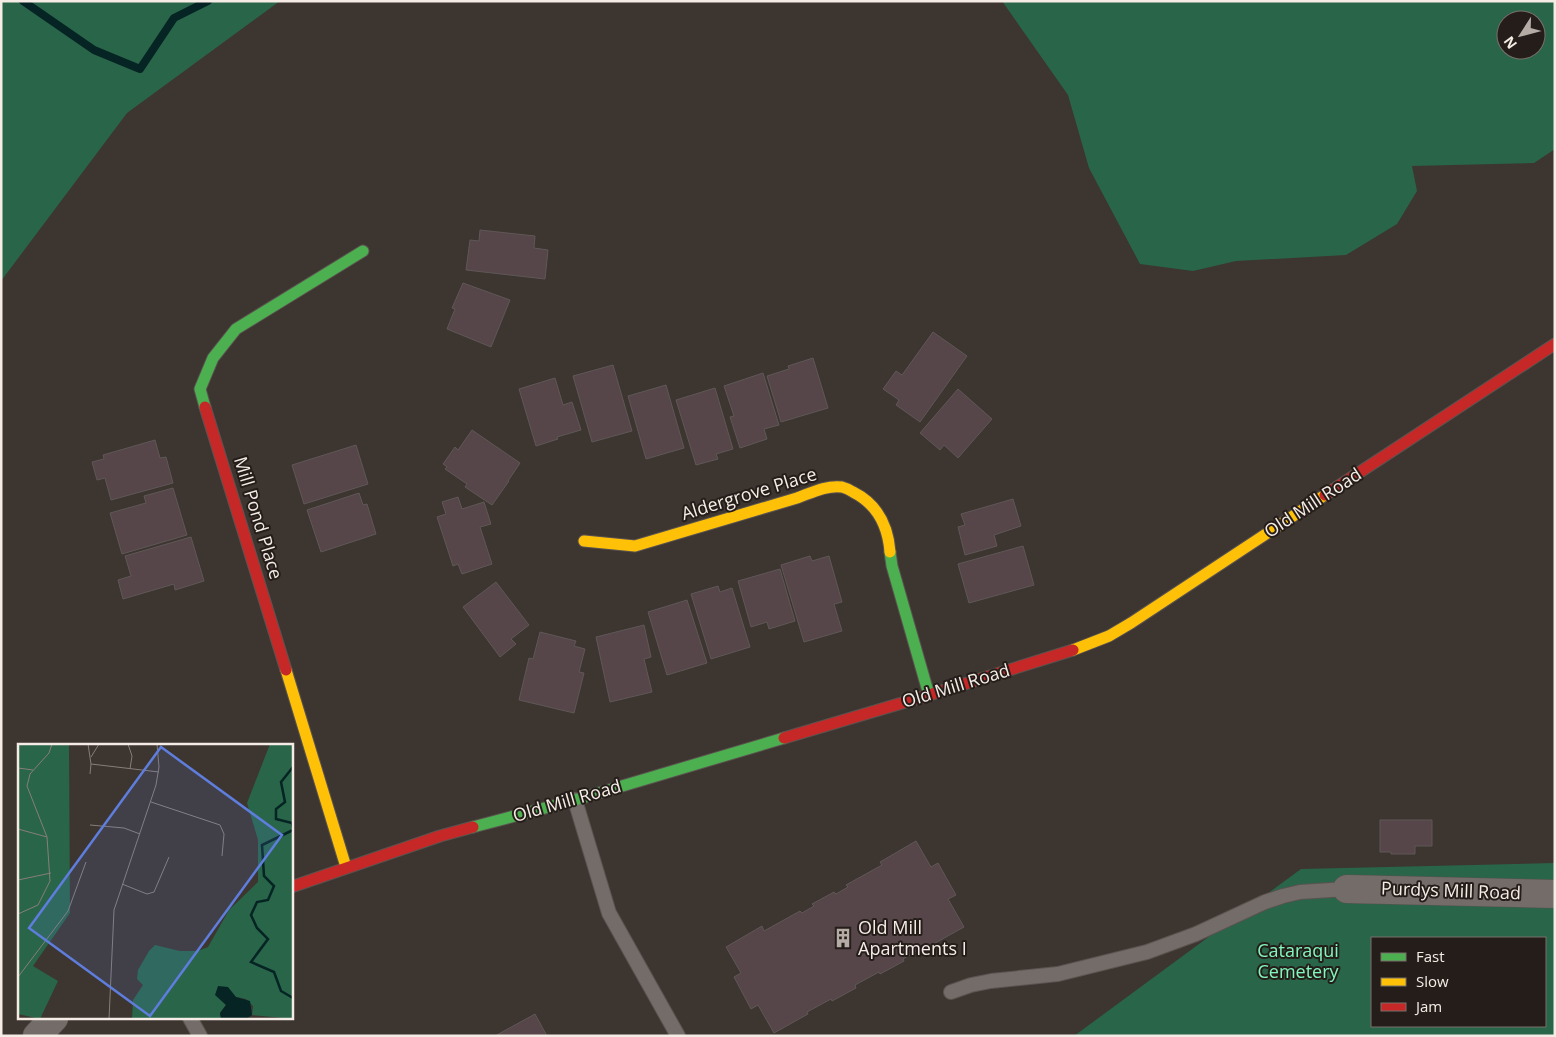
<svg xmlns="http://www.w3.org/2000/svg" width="1556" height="1037" font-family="'Open Sans',sans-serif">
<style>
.green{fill:#296549;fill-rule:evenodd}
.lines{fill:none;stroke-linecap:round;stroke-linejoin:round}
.stream{stroke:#052423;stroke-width:8}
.building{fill:#56464a;stroke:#5f5857}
.lane-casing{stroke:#5a534f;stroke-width:16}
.street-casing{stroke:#5a534f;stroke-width:29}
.fast-casing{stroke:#5a534f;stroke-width:13}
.slow-casing{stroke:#5a534f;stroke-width:13}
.jam-casing{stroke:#5a534f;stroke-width:13}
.lane{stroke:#736c69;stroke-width:14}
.street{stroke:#736c69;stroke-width:28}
.fast{stroke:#4caf50;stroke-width:11}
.slow{stroke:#ffc107;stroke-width:11}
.jam{stroke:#c62828;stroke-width:11}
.labels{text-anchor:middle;stroke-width:4;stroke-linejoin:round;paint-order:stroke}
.street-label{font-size:18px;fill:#f5ece6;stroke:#241d19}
.poi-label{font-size:18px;fill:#f5ece6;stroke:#241d19;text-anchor:start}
.park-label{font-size:18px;fill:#81f7bd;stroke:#241d19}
.inset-river{fill:none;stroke:#052423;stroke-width:2.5}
.inset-road{fill:none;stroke:#877e79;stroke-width:1}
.view{fill:#5e7ddc;fill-opacity:0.15;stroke:#5e7ddc;stroke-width:2.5}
.inset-edge{fill:none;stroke:#f5ece6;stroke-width:2.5}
</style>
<rect width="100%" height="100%" fill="#3d3530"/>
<!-- green -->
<g class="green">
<path d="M1,1H280L127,113L1,281Z"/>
<path d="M1002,1H1555V149L1534,163L1412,166L1417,191L1397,224L1346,255L1236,261L1193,271L1140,264L1089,168L1068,95ZM1506,20H1536V50H1506Z"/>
<path d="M1555,863V1036H1074L1301,869ZM1372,938H1545V1026H1372Z"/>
</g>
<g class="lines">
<!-- stream -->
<path class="stream" d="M23,1L94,50L140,69L174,18L208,1"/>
</g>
<!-- building -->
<g class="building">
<path d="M480,230L535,236L534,248L548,250L545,279L466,270L470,240L479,241Z"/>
<path d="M463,283L510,300L491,347L447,329L455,309L452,308Z"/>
<path d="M933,332L967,356L920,422L896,405L899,400L883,389L896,371L902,375Z"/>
<path d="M813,358L828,408L781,422L767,376L789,369L788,366Z"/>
<path d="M613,365L632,431L592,442L573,376Z"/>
<path d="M763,373L779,425L764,429L767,439L740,448L730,417L734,416L724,386Z"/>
<path d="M555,378L563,405L572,402L581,430L557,437L558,439L536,446L519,389Z"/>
<path d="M666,385L684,448L646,459L628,396Z"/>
<path d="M715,388L733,449L716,454L718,459L696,465L676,400Z"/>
<path d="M958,389L992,419L958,458L944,445L940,450L920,433Z"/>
<path d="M472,430L520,463L508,481H509L492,505L465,487L467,484L445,469L447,467L443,464L455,447L458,450Z"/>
<path d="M155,440L160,458L166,457L173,483L111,500L105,478L97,480L92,462L104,459L103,455Z"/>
<path d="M356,445L368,484L304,504L292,465Z"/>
<path d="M173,488L187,535L122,554L110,513L146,503L144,496Z"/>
<path d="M359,493L363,505L367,504L376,534L321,552L307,510Z"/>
<path d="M458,497L462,509L484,502L491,524L480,527L492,564L462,574L458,564L453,566L437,517L446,514L442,502Z"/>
<path d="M1013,499L1021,526L994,535L997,546L965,555L958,527L965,525L961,514Z"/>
<path d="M191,537L204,581L175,590L174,584L123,599L118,580L131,576L125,556Z"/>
<path d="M1023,546L1034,585L969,603L958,564Z"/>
<path d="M810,556L812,561L829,556L842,602L834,604L842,631L804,642L781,565Z"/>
<path d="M780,569L795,621L769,629L767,622L751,627L738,581Z"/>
<path d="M496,582L529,625L511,639L516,644L500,657L463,607Z"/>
<path d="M718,586L720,592L732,588L750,647L711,659L691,594Z"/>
<path d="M687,600L707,663L667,675L648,612Z"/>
<path d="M644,625L651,657L644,659L652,692L610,702L596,637Z"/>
<path d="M540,632L576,641L574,646L585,649L579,672L584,673L574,713L519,700L529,658L533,659Z"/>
<path d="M1380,820H1432V846H1415V854H1391V852H1380Z"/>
<path d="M916,841L931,867L938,863L956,895L948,899L964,927L928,947L927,945L903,959L904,961L880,974L879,972L855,985L856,988L832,1001L831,999L807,1012L808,1014L774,1033L758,1005L751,1009L734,977L741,973L726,947L762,926L764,931L800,911L802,913L814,906L812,904L834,892L836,894L848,887L846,885L882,865L880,862Z"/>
<path d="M535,1014L547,1036H495Z"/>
</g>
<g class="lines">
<defs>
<g id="lane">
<path d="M575,800L609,913L678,1036"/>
<path d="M951,992L971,985L991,981L1058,974L1147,952L1196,934L1265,902L1283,896L1300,892L1347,889"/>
<path d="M190,1018L200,1036"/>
</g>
<g id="street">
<path d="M1347,889L1555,894"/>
<path d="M37,1036L54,1018"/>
</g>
<g id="fast">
<path d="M205,407L200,389L213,358L236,329L363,251"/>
<path d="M890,552L892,566L929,695"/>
<path d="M473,827L575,800L784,738"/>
</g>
<g id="slow">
<path d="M584,541L635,546L797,498C811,493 826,485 842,487C846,488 850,490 853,492C877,504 888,526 890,552"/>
<path d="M1073,650L1109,636L1131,623L1325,495"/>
<path d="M286,670L346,867"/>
</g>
<g id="jam">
<path d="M205,407L286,670"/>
<path d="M1325,495L1555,344"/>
<path d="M784,738L929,695L1073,650"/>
<path d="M291,887L440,836L473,827"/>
</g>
</defs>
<!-- lane casing -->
<use href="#lane" class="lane-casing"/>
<!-- street casing -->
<use href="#street" class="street-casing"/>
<!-- fast casing -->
<use href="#fast" class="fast-casing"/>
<!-- slow casing -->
<use href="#slow" class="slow-casing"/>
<!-- jam casing -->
<use href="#jam" class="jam-casing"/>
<!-- lane -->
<use href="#lane" class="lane"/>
<!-- street -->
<use href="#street" class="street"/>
<!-- fast -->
<use href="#fast" class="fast"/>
<!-- slow -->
<use href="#slow" class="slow"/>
<!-- jam -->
<use href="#jam" class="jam"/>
</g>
<!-- icons -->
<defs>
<symbol id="building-bare" viewBox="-9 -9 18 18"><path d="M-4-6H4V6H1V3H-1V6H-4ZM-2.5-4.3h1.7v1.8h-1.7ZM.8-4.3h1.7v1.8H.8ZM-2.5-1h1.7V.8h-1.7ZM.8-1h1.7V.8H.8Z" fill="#b5aca6" stroke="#241d19" stroke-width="2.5" paint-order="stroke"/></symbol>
</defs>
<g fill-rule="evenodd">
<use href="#building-bare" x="829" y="924" width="28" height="28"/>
</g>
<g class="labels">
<!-- street labels -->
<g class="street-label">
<text transform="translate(749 494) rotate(-17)" y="6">Aldergrove Place</text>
<text transform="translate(1313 503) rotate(-33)" y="6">Old Mill Road</text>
<text transform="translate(258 518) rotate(73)" y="6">Mill Pond Place</text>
<text transform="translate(956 686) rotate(-17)" y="6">Old Mill Road</text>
<text transform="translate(567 801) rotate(-16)" y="6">Old Mill Road</text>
<text transform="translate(1451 891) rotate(2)" y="6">Purdys Mill Road</text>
</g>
<!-- poi labels -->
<g class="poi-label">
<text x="858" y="934">Old Mill<tspan x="858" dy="21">Apartments I</tspan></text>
</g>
<!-- park labels -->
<g class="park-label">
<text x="1298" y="957">Cataraqui<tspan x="1298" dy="21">Cemetery</tspan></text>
</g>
</g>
<!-- overview -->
<g transform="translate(18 744)">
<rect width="275" height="275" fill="#3d3530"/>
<path d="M0,0H51L52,169L15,222L40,237L22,275L0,270ZM252,0H275V275L234,271L235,262L228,255L218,253L204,254L208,261L202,269L203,275H114L115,256L125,241L119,235L120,226L131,207L137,201L162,207H180L190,203L211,166L240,138V96L229,59Z" fill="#296549"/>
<path d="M200,242L210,243L218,253L232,257L234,271L228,275H203L202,269L208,261L197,251Z" fill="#052423"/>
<path class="inset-river" d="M275,23L263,38L267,58L258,65V75L274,79L275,84M275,86L244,101L246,132L256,142L250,156L239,158L233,171L239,184L250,195L233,218L256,228L263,247L275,254"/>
<path class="inset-road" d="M70,0L73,20M110,0L114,12L112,25M73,13L81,0M0,24L15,26M72,30L73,20L141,28M133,58L202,81L206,90L204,112M72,81L106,84L122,90M0,85L29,93M0,136L33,129M104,140L129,150L136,148L151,113M0,170L20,161L32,137L29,93L9,42L12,30L31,9L34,0M0,233L50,167L68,118M91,275L96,166L138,41L141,23L139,0"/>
<path class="view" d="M143,3L264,91L132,272L11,184Z"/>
<rect width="275" height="275" class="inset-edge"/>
</g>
<!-- border -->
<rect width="1556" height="1037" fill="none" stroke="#f5ece6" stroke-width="5"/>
<!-- legend -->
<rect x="1371" y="937" width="175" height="90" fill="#241d19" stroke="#78706b"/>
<rect x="1381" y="953" width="25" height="8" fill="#4caf50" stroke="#78706b"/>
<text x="1416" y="962" font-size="15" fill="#f5ece6">Fast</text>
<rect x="1381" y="978" width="25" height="8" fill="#ffc107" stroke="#78706b"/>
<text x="1416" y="987" font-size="15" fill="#f5ece6">Slow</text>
<rect x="1381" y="1003" width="25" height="8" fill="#c62828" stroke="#78706b"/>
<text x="1416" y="1012" font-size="15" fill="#f5ece6">Jam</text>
<!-- north arrow -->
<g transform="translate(1521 35) rotate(234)"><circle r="24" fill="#241d19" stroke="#78706b"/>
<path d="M0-4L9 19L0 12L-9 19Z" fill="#b5aca6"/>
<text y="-8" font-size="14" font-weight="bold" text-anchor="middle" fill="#f5ece6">N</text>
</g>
</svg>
